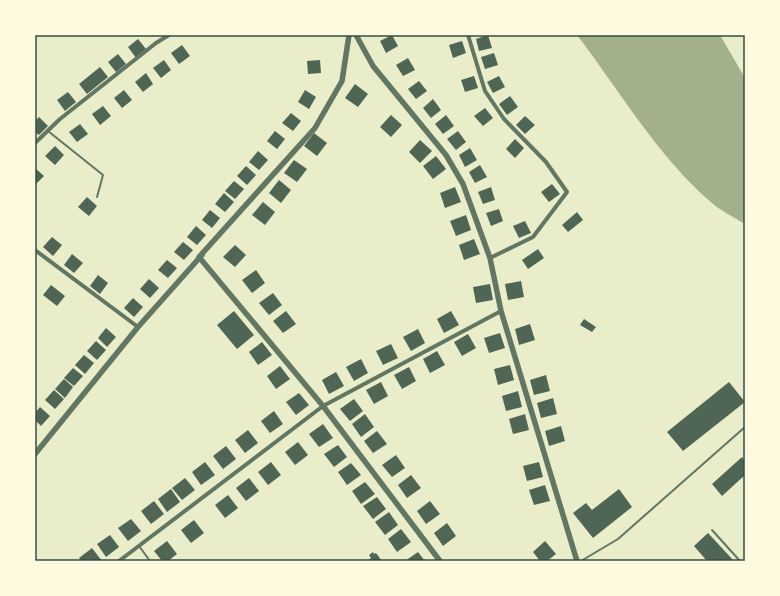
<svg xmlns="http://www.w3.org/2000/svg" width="780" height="596" font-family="Lato,sans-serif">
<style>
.water{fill:#a3b18a}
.building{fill:#4f6655}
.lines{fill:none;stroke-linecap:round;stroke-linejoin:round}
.service{stroke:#617663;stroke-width:2}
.minor{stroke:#617663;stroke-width:4}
.tertiary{stroke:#617663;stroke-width:5.5}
.neatline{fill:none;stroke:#344e41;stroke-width:1.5}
</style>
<rect width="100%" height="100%" fill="#e9edc9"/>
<!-- water -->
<path class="water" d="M577,35H720L745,78V224C734,217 721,211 712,203C658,157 619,90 577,35Z"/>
<!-- building -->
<g class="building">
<path d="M392,35L398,46L386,53L380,41Z"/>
<path d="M488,35L492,48L479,51L476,39Z"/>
<path d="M138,39L146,49L136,58L128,47Z"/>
<path d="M462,41L466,53L453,58L449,45Z"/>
<path d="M182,45L190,56L179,64L171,53Z"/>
<path d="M494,53L498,65L485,69L481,57Z"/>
<path d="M118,54L126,64L116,72L108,62Z"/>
<path d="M408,58L415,70L403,76L396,65Z"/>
<path d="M164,60L171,70L161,78L153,68Z"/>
<path d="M320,60L321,73L308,74L307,61Z"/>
<path d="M100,67L108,77L87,94L79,84Z"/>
<path d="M146,73L153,84L143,92L135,82Z"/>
<path d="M474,76L478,88L465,92L461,80Z"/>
<path d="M499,76L505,87L493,93L487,82Z"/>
<path d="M419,81L427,91L416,99L408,89Z"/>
<path d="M355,84L368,94L358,107L345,98Z"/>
<path d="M124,90L132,100L122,108L114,98Z"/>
<path d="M305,90L316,97L309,109L298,102Z"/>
<path d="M68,92L76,102L65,111L57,100Z"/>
<path d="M510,96L518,107L507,115L499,104Z"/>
<path d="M433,99L441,110L431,118L423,108Z"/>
<path d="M103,106L111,116L100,125L92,114Z"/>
<path d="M485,108L493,118L483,126L474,116Z"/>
<path d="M291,113L301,121L293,131L282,123Z"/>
<path d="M391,115L402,125L391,137L380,127Z"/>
<path d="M446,115L454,126L443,134L435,124Z"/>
<path d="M525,116L535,125L525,134L516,125Z"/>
<path d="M39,117L48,126L39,135L35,132V121Z"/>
<path d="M80,124L88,134L77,142L69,132Z"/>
<path d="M275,131L285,139L277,149L267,141Z"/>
<path d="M458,131L466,142L456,150L447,139Z"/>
<path d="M314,133L327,143L317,156L304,146Z"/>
<path d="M515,139L524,148L515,158L506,149Z"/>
<path d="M420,140L432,151L420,163L409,152Z"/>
<path d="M55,146L64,155L55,165L45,156Z"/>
<path d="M470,148L477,160L465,167L459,155Z"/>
<path d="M258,151L268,160L259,170L249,162Z"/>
<path d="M436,156L446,169L433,179L423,166Z"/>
<path d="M294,160L307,169L297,182L284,173Z"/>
<path d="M480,165L487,177L475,183L469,172Z"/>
<path d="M246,166L256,175L247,185L237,176Z"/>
<path d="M35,168L44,176L35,185Z"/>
<path d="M279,180L291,190L281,203L269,193Z"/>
<path d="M234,181L244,189L235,199L225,191Z"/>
<path d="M552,184L560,194L549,202L541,192Z"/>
<path d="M455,187L461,202L445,208L440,193Z"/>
<path d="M491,187L495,200L483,204L478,192Z"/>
<path d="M224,193L234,202L225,212L215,204Z"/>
<path d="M87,197L97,206L89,216L78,207Z"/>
<path d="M263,202L275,212L265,225L252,215Z"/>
<path d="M499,209L503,221L491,226L486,213Z"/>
<path d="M210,210L220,218L212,228L202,220Z"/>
<path d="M577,212L583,220L568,232L562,225Z"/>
<path d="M466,215L471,230L456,236L450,221Z"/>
<path d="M525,221L531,233L519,238L513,226Z"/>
<path d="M196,226L206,235L197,245L187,237Z"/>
<path d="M52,237L62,245L53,256L43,247Z"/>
<path d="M474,239L480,254L464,260L459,245Z"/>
<path d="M183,242L193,250L184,260L174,252Z"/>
<path d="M235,245L246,255L235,267L223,257Z"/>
<path d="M538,249L544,258L528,269L522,260Z"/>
<path d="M72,254L83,263L74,273L64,265Z"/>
<path d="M167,260L177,268L168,278L158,270Z"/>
<path d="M256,270L265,283L252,293L242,280Z"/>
<path d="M98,275L108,283L100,294L90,286Z"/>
<path d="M149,279L159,288L150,298L140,289Z"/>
<path d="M521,281L524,297L508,300L505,284Z"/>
<path d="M490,284L493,300L476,303L473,287Z"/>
<path d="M51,285L65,296L57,306L43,295Z"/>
<path d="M273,293L282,305L269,315L259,303Z"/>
<path d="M133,298L143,307L134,317L124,308Z"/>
<path d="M234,311L254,335L237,349L217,325Z"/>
<path d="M286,311L296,324L283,333L273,321Z"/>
<path d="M451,311L459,325L444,333L437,319Z"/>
<path d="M584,319L596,327L592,332L580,325Z"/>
<path d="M530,324L535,340L519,345L515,329Z"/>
<path d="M106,328L116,337L107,347L98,338Z"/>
<path d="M418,329L425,343L411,351L403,337Z"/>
<path d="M500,333L505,348L489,353L484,338Z"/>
<path d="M468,334L476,348L462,356L454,342Z"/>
<path d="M96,341L106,350L97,360L87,351Z"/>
<path d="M262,342L272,355L258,365L249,352Z"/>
<path d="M391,344L398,358L383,365L376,351Z"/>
<path d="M437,351L445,365L430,373L423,359Z"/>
<path d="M84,355L94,363L85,374L75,365Z"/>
<path d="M361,359L368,373L354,381L346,367Z"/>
<path d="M510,365L514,380L498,385L494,369Z"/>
<path d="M280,366L290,379L276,389L267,376Z"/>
<path d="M409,367L416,381L402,389L394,375Z"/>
<path d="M73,368L83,376L74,386L64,378Z"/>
<path d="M336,372L344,386L329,394L322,380Z"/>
<path d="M546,375L550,391L534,395L530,380Z"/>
<path d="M64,379L73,387L65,398L55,389Z"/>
<path d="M381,382L388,396L374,404L366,390Z"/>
<path d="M729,382L745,402L683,451L667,432Z"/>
<path d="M54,390L64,399L55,409L45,400Z"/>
<path d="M518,391L522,407L506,411L502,396Z"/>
<path d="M299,393L309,405L296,415L286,402Z"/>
<path d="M553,398L557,414L541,418L537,403Z"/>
<path d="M354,399L363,411L350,421L340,409Z"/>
<path d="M40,407L50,416L41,426L35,420V413Z"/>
<path d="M274,411L283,424L270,433L261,421Z"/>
<path d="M365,414L374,427L361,437L352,424Z"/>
<path d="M525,414L529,430L513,434L509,419Z"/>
<path d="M323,424L333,438L319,447L309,434Z"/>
<path d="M561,426L565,441L549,446L545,431Z"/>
<path d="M248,430L258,443L245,453L235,440Z"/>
<path d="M377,431L387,444L373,453L364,441Z"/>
<path d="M298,442L308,455L295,465L285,452Z"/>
<path d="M338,445L347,457L334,467L324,454Z"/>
<path d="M226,446L236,459L223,469L213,456Z"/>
<path d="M396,455L405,468L392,477L382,465Z"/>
<path d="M742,457L745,461V475L722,496L712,484Z"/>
<path d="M205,462L215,475L201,485L192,472Z"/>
<path d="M271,462L281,475L268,485L258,472Z"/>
<path d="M539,462L543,477L527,481L523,466Z"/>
<path d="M351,463L361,475L347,485L338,472Z"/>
<path d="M411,475L421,488L407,498L398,485Z"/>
<path d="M185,478L195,490L182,500L172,488Z"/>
<path d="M249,478L259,491L246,501L236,488Z"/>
<path d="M365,482L375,494L361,504L352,491Z"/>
<path d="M545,485L550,501L534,505L529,490Z"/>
<path d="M171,489L180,502L167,512L158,499Z"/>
<path d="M619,489L632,507L593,538L573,513L586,503L592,510Z"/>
<path d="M228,495L238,508L225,518L215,505Z"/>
<path d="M377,497L386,509L373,519L363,506Z"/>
<path d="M154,501L164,514L151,524L141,511Z"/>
<path d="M430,501L440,514L426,524L417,511Z"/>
<path d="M389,512L398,525L385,535L375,522Z"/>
<path d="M131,519L141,531L128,541L118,528Z"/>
<path d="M194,520L204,533L191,543L181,530Z"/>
<path d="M447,523L456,536L443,546L434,533Z"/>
<path d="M401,529L411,542L397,552L388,539Z"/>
<path d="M708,533L734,561H707L694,546Z"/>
<path d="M110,535L119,547L106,557L97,544Z"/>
<path d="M167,541L177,554L168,561H162L154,551Z"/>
<path d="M545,541L556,554L547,561H540L533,552Z"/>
<path d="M92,548L102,561H81L79,558Z"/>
<path d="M373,552L374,554L376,553L382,561H367L371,558L369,555Z"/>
<path d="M418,552L425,561H405Z"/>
</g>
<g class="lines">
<!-- service -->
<g class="service">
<path d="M48,131L103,175L97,197"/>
<path d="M712,530L740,561"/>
<path d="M139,546L150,561"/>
<path d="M581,561L618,539L745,427"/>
</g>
<!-- minor -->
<g class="minor">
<path d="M468,35L485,91L504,119L546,162L567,192L533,237L490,258"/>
<path d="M35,143L60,119L156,43L169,35"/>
<path d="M35,250L138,327"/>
<path d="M119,561L323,406L501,311"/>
</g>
<!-- tertiary -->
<g class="tertiary">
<path d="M349,35L342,81L315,128L199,257L323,406L440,561"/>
<path d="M356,35L373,66L446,155L463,184L490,258L501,311L577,561"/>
<path d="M35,454L138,327L202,255"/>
</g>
</g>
<!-- border -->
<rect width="780" height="596" fill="none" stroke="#fefae0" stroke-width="72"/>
<rect x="36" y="36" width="708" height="524" class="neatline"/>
</svg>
